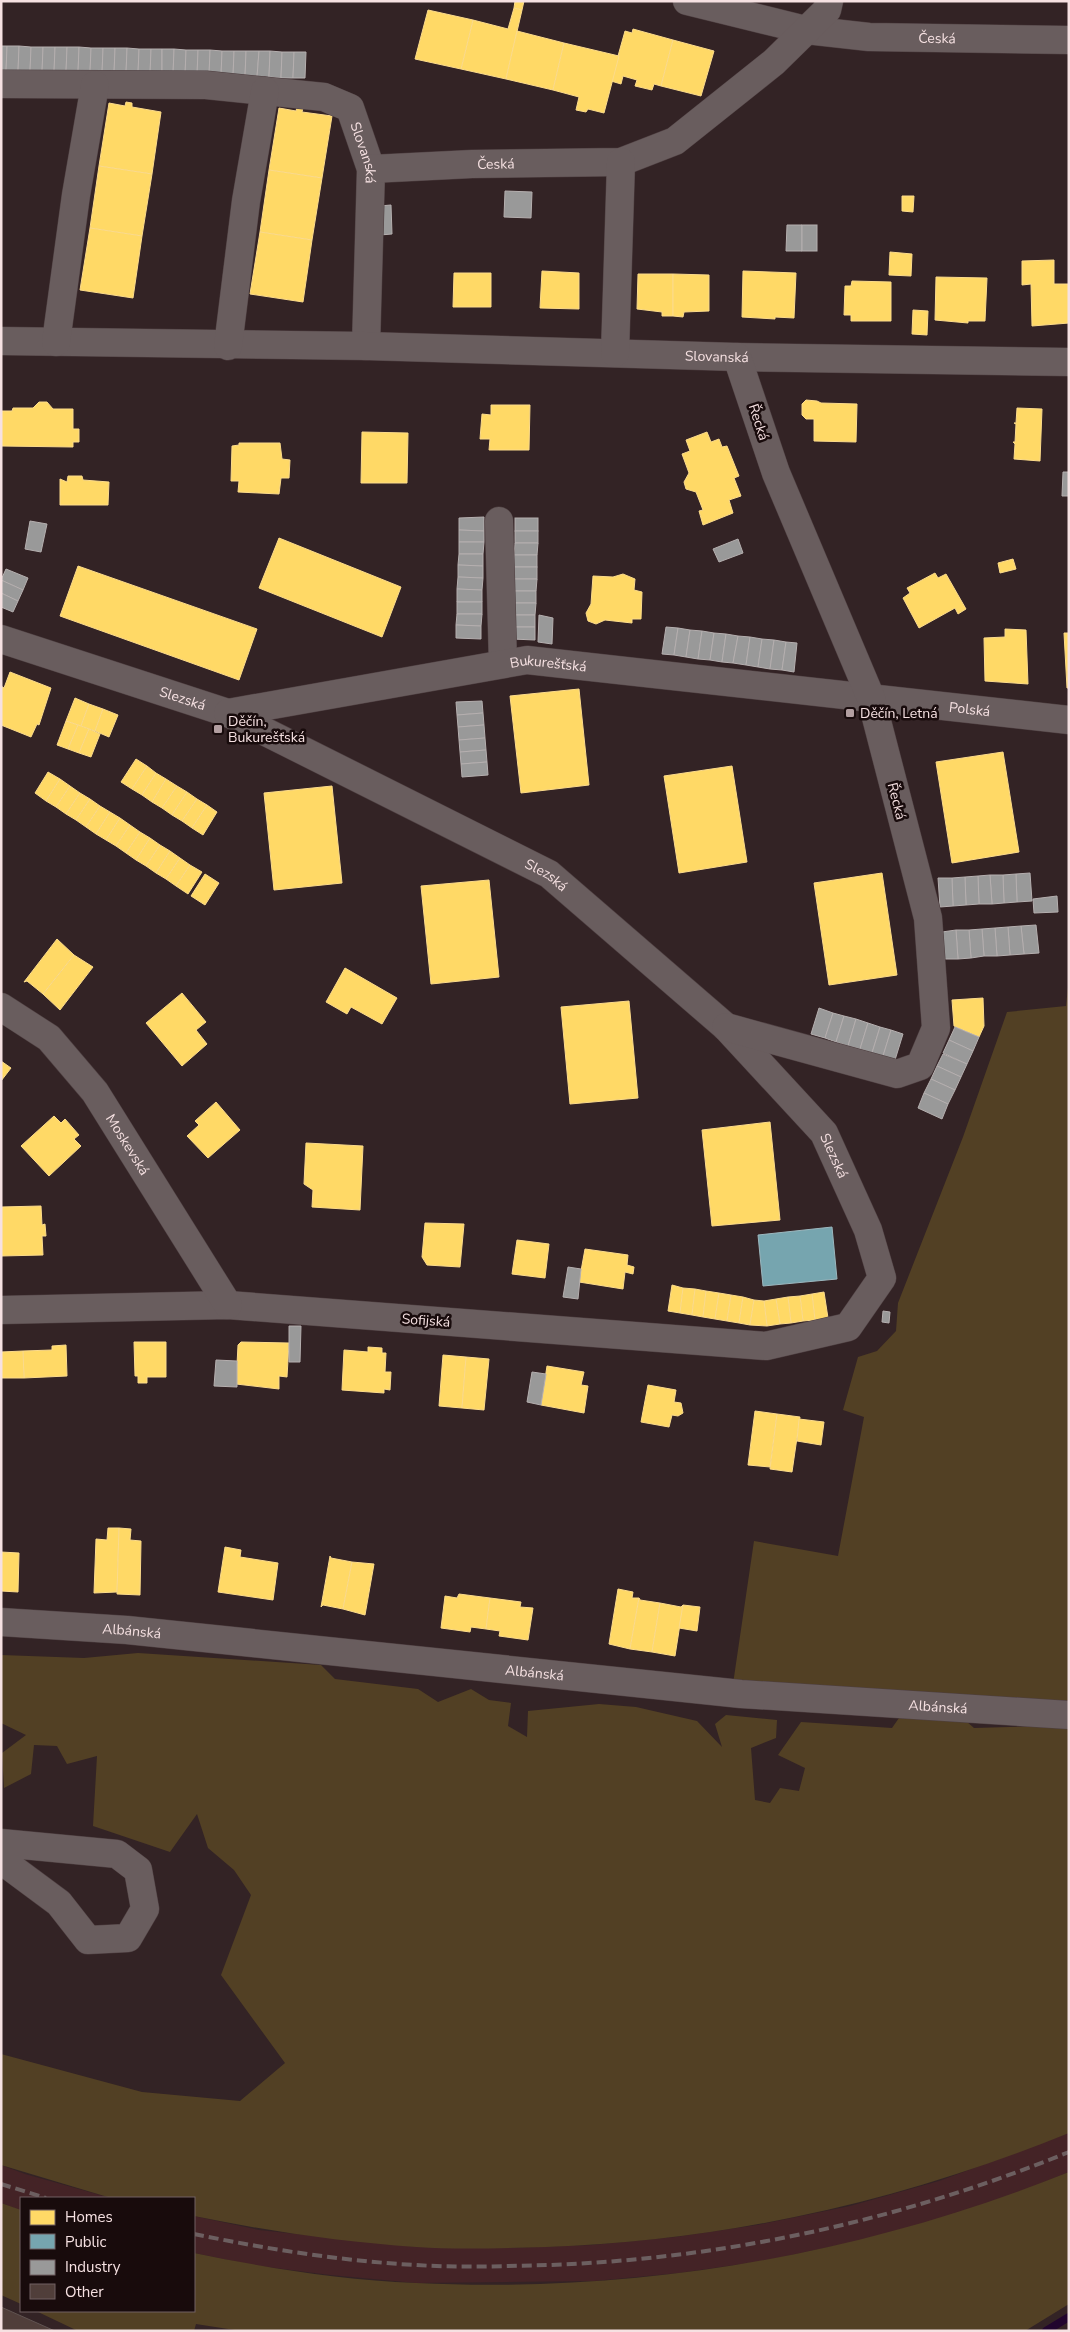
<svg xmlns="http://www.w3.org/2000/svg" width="1070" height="2332" font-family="'Nunito Sans',sans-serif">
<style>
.built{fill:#442326}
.green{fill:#524024}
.homes{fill:#ffd966;stroke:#fcdb8b}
.public{fill:#76a5af;stroke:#9cb7be}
.industry{fill:#999;stroke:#b5afaf}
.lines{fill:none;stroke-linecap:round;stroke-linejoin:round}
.stream{stroke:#21052e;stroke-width:8}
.building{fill:#503e3a;stroke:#605351}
.minor-casing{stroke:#4e3f41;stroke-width:29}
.minor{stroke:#695d5e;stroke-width:28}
.rail{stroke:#6c5f60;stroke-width:4;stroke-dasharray:10 5;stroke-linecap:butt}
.poi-dot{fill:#b29ea0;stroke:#180b0c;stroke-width:2}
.labels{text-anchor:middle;stroke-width:5;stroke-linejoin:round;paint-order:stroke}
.street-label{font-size:14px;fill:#f6e1e2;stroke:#180b0c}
.poi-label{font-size:14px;fill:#f6e1e2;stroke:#180b0c;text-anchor:start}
</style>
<rect width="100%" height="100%" fill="#332325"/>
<!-- built -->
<g class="built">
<path d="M1069,2133V2172L1027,2189L950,2216L858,2241L763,2261L679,2273L595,2281L416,2283L330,2275L252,2265L194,2253V2216L259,2230L418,2247L509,2248L592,2245L675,2237L757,2225L850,2206L939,2181Z"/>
<path d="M1,2165L25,2174L111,2198H21V2210L14,2208L1,2203Z"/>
</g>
<!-- green -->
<g class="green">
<path d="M1069,978V2133C901,2201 727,2241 546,2247C503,2248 459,2250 416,2247C341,2242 267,2231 194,2216V2198H111L1,2165V2054L142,2092L240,2101L285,2063L221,1975L251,1895L234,1870L208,1848L197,1814L170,1852L93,1826L97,1756L67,1764L57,1746L34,1745L31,1774L4,1788L2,1753L26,1735L1,1723V1655L84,1658L138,1653L321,1665L335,1679L418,1689L438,1702L471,1689L489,1700L511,1703L508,1726L527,1737L528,1711L599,1704L636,1707L697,1721L722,1747L715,1724L726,1715L777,1720L776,1738L751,1748L755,1800L770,1803L780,1788L799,1791L805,1768L778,1755L801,1722L892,1728L908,1705L951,1708L974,1728L1038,1726L1040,1709L733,1684L754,1541L838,1556L864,1417L843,1410L858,1357L877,1351L896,1331L898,1303L963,1137L1007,1012L1066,1006Z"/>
<path d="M1069,2172V2304L1025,2331H241L196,2324L194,2331H78L36,2311H194V2253C267,2268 341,2280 416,2283C638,2294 863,2255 1069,2172Z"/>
<path d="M1,2203L21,2210V2304L1,2295Z"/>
</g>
<!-- homes -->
<g class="homes">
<path d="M515,1H524L522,10L514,8Z"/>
<path d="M514,8L522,10L506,79L461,69L473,20L508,29Z"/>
<path d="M428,10L473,20L461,69L415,59Z"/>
<path d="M633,29L673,40L661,86L654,84L652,90L635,86L637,80L623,76L621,84L611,81L625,31L632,33Z"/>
<path d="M517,31L564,43L553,90L506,79Z"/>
<path d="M673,40L714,51L701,96L661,86Z"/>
<path d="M564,43L619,56L604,113L588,109L586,112L576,110L579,97L553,90Z"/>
<path d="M126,102L132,103V107L161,112L152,174L99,166L109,103L125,106Z"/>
<path d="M297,107L303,108L302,112L332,116L322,178L269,170L279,108L296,111Z"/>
<path d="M99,166L152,174L142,236L90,228Z"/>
<path d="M269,170L322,178L312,240L260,232Z"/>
<path d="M902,196H914L913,212L902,211Z"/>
<path d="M90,228L142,236L133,298L80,290Z"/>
<path d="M260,232L312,240L303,302L250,294Z"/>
<path d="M890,252L912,254L911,276L889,275Z"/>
<path d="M1054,260V284H1069V323L1032,326L1031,284L1022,285V261Z"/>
<path d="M542,271L579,273V309L540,308Z"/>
<path d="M743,271L796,273L794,318L775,317V319L742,317Z"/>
<path d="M454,273H491V307H453Z"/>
<path d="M638,274H673V316H662V312L637,309Z"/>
<path d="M673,274L709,275V311L684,312L683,317L673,316Z"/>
<path d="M936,277L987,278L985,321H968V323L935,320Z"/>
<path d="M852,281L891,282V321H851V315H844L845,286H851Z"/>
<path d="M913,310L928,311L927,335L912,334Z"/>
<path d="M806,400L817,401L821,403L857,404L856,442L814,441V419H806L802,415V404Z"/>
<path d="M39,402H47L53,409H73V429H79V442H73V447L1,446V411H12L13,408H33Z"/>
<path d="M491,405H530L529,450H489L490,439H480L482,414L491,415Z"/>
<path d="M1017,408L1042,409L1040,461L1014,459L1015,444L1013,442H1015L1016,424L1014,423H1016Z"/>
<path d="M362,432L408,433L407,483H361Z"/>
<path d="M707,432L711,442L719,439L722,447L727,446L739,476L734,478L741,496L729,500L733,513L703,525L699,511L703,510L696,492L686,489L684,482L689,473L682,454L690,451L686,440Z"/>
<path d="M239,443H280L282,459L290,460L289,478H281L279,494L238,492L239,481H231L232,446L239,445Z"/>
<path d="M68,476H82L83,480L109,482L108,505H60V479L67,482Z"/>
<path d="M279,538L401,587L382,637L259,588Z"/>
<path d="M1013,559L1016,569L1000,573L998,563Z"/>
<path d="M78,566L257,629L239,680L60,616Z"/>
<path d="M935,573L938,578L946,574L966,609L958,614L955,608L919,628L903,598L910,593L907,588Z"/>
<path d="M623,574L635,579L634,590L642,592L641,619H632V623L605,620L596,624L588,621L586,613L591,604L593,576L613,577Z"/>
<path d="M1005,629L1026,630L1028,684L985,681L984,638L1005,637Z"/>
<path d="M1064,633H1069V688H1067Z"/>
<path d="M10,672L51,688L39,725L37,724L31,737L1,725V686L4,688Z"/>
<path d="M579,689L589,785L521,793L510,696Z"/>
<path d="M75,698L89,704L81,726L66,721Z"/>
<path d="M89,704L103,709L95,731L81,726Z"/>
<path d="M103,709L118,715L109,737L95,731Z"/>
<path d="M66,721L78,725L68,749L57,745Z"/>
<path d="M78,725L89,729L79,753L68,749Z"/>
<path d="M89,729L100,734L91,757L79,753Z"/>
<path d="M1003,752L1019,852L952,863L936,762Z"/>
<path d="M136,759L147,766L132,789L121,782Z"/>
<path d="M147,766L156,773L142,795L132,789Z"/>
<path d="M732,766L747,862L679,873L664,776Z"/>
<path d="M48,772L60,779L46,801L35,793Z"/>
<path d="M156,773L166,779L152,802L142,795Z"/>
<path d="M60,779L70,786L56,807L46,801Z"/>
<path d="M166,779L177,786L162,808L152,802Z"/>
<path d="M70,786L80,793L66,814L56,807Z"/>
<path d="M177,786L187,792L172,815L162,808Z"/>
<path d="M332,786L342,883L274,890L264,793Z"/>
<path d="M187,792L197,799L182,821L172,815Z"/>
<path d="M80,793L90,799L76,820L66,814Z"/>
<path d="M90,799L100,806L86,827L76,820Z"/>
<path d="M197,799L207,805L192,828L182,821Z"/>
<path d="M207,805L217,812L203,835L192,828Z"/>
<path d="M100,806L110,812L96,834L86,827Z"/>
<path d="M110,812L120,818L106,840L96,834Z"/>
<path d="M120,818L130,825L116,846L106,840Z"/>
<path d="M130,825L140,832L126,853L116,846Z"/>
<path d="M140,832L150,838L136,860L126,853Z"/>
<path d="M150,838L160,845L146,866L136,860Z"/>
<path d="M160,845L170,851L156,873L146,866Z"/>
<path d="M170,851L180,858L166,879L156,873Z"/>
<path d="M180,858L190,865L176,886L166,879Z"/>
<path d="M190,865L202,872L188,894L176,886Z"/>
<path d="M882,873L897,975L829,985L814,883Z"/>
<path d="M205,874L219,883L205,905L191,896Z"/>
<path d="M489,880L499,977L431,984L421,886Z"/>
<path d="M57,939L74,955L43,994L27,981L24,982Z"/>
<path d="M74,955L93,967L60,1010L43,994Z"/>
<path d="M345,968L397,998L382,1024L351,1007L347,1014L326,1002Z"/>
<path d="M182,993L206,1022L196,1030L207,1044L182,1066L146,1023Z"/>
<path d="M983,998L984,1026L979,1037L954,1026L952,1000Z"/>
<path d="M629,1001L638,1098L570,1104L561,1007Z"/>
<path d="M1,1061L11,1068L1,1081Z"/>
<path d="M216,1102L240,1130L208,1158L187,1136L199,1125L195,1121Z"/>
<path d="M54,1116L61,1123L65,1119L79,1135L74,1139L81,1146L49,1176L21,1146Z"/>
<path d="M770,1122L780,1220L712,1226L702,1130Z"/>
<path d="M306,1143L363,1146L360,1210L312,1207L313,1190L304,1184Z"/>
<path d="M41,1206L42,1225L45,1224L46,1236H42L43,1255L1,1256V1207Z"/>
<path d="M425,1223L464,1224L460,1267L427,1265L422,1257Z"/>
<path d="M517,1240L549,1244L545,1278L512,1274Z"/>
<path d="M585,1249L628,1255L627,1265L634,1267L633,1274L625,1272L623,1289L579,1282Z"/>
<path d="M672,1285L683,1288L680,1313L668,1311Z"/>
<path d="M683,1288L695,1289L692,1315L680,1313Z"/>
<path d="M695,1289L706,1291L703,1317L692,1315Z"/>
<path d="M706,1291L719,1293L715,1319L703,1317Z"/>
<path d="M824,1292L828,1318L815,1320L812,1294Z"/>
<path d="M719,1293L731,1295L727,1321L715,1319Z"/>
<path d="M812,1294L815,1320L803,1321L800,1296Z"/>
<path d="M731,1295L743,1297L739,1323L727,1321Z"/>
<path d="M800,1296L803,1321L791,1323L788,1297Z"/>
<path d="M743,1297L754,1300L750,1325L739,1323Z"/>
<path d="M788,1297L791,1323L780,1324L776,1299Z"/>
<path d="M776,1299L780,1324L767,1326L764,1301Z"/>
<path d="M754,1300L764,1301L767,1326L750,1325Z"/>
<path d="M134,1342H166V1377H147V1383H138V1376H135Z"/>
<path d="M241,1342L289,1343L287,1377L279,1376V1389L236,1384L238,1345Z"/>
<path d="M66,1345L67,1376L24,1378L23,1351L52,1350V1346Z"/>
<path d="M368,1347L382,1348V1353H386L385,1372H391L390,1390L384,1389V1393L342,1390L344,1350L368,1352Z"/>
<path d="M23,1351L24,1378H1V1352Z"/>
<path d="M443,1355L466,1357L462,1408L439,1406Z"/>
<path d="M466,1357L489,1359L484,1410L462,1408Z"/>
<path d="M547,1366L584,1372L581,1385L588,1386L584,1413L541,1405Z"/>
<path d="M648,1385L676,1390L674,1402L681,1403L683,1413L678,1416L672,1415L669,1427L641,1422Z"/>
<path d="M755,1411L777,1414L770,1467L748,1465Z"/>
<path d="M777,1414L800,1417L792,1472L770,1469Z"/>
<path d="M799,1419L824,1422L821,1445L797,1441Z"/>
<path d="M108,1528H119L117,1592L94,1593L96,1539L107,1540Z"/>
<path d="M119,1528L131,1529L130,1540L141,1541L140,1595L117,1594Z"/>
<path d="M225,1547L241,1550L240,1557L278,1563L273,1600L218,1592Z"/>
<path d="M1,1552L19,1553L18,1592L1,1591Z"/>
<path d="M330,1556L331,1558L352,1562L343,1609L323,1605L321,1607Z"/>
<path d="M352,1562L374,1564L365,1615L343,1609Z"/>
<path d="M618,1589L633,1592L632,1598H639L630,1649L609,1644Z"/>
<path d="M459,1594L490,1598L486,1629L471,1627L470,1632L441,1628L445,1596L457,1598Z"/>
<path d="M490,1598L521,1602L520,1607L533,1608L528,1640L499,1636L500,1631L486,1629Z"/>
<path d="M639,1598L640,1600L660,1603L652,1652L630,1649Z"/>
<path d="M660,1603L681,1607L683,1605L675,1656L652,1652Z"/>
<path d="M683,1605L700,1607L697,1631L679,1628Z"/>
</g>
<!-- public -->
<path class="public" d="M832,1227L837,1279L763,1286L758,1235Z"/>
<!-- industry -->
<g class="industry">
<path d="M1,46H7L6,72H1Z"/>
<path d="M7,46H19L18,72H6Z"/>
<path d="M19,46L31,47L30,72H18Z"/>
<path d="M31,47H43L42,73L30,72Z"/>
<path d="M43,47H55L54,73H42Z"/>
<path d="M55,47H67L66,73H54Z"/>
<path d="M67,47H79L78,73H66Z"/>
<path d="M79,47L91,48L90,73H78Z"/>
<path d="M91,48H103L102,74L90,73Z"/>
<path d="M103,48H115L114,74H102Z"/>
<path d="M115,48H127L126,74H114Z"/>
<path d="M127,48L139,49L138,74H126Z"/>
<path d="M139,49H151L150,75L138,74Z"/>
<path d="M151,49H162V75H150Z"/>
<path d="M162,49H174L173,75H162Z"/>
<path d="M174,49L186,50L185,76L173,75Z"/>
<path d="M186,50H198L197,76H185Z"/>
<path d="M198,50H210L209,76H197Z"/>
<path d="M210,50L222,51L221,76H209Z"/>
<path d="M222,51H234L233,77L221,76Z"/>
<path d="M234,51H246L245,77H233Z"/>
<path d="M246,51H259L257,77H245Z"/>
<path d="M259,51H270L269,77H257Z"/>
<path d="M270,51L282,52L281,78L269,77Z"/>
<path d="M282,52H294L293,78H281Z"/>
<path d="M294,52H306L305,78H293Z"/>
<path d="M505,191L532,192L531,218L504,217Z"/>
<path d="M391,205L392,234L380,235L379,206Z"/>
<path d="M787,225H802V251H786Z"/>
<rect x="802" y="225" width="15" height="26"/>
<path d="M1063,472H1069V496H1062Z"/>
<path d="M484,517V531L459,530V518Z"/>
<rect x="515" y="518" width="23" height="13"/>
<path d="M30,521L47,524L41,552L25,549Z"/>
<path d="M459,530L484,531V542H459Z"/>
<rect x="515" y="531" width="23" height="12"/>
<path d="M738,539L743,553L719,562L713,549Z"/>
<path d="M459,542H484L483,554H459Z"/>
<path d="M515,543H538L537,555H514Z"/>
<path d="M459,554H483V566L458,565Z"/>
<rect x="514" y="555" width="23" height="12"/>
<path d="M458,565L483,566V578L458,577Z"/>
<rect x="514" y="567" width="23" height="12"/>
<path d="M6,569L28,578L23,590L1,580Z"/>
<path d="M458,577L483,578L482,590L457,589Z"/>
<path d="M514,579H537L536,591H513Z"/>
<path d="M1,580L23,590L18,601L1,593Z"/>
<path d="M457,589L482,590V602H457Z"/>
<rect x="513" y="591" width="23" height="12"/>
<path d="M1,593L18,601L13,612L1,607Z"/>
<rect x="457" y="602" width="25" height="12"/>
<path d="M513,603H536L535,615H513Z"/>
<path d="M457,614H482L481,626L456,625Z"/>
<path d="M513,615H535V627H512Z"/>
<path d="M539,615L553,618L552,644L538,642Z"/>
<path d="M456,625L481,626V639L456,638Z"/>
<path d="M512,627H535V640L512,639Z"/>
<path d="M666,627L678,628L674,655L662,654Z"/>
<path d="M678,628L690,630L686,657L674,655Z"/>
<path d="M690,630L702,631L698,659L686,657Z"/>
<path d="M702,631L714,633L710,660L698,659Z"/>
<path d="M714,633L726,634L722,662L710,660Z"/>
<path d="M726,634L738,636L733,663L722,662Z"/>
<path d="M738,636L750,637L746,665L733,663Z"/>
<path d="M750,637L762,639L758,667L746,665Z"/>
<path d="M762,639L774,640L770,669L758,667Z"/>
<path d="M774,640L786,642L782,670L770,669Z"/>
<path d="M786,642L797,643L794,672L782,670Z"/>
<path d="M482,701L483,713L457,715L456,702Z"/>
<path d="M483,713L484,725L458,727L457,715Z"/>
<path d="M484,725L485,738L459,740L458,727Z"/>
<path d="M485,738L486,750L460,752L459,740Z"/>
<path d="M486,750L487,762L461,764L460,752Z"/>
<path d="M487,762L488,775L462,777L461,764Z"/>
<path d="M1030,873L1032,901L1017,902L1016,874Z"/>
<path d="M1016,874L1017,902L1004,903L1003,875Z"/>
<path d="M990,875H1003L1004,903L992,904Z"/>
<path d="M990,875L992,904H979L978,876Z"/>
<path d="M978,876L979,904L966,905L965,877Z"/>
<path d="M965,877L966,905L953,906L952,878Z"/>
<path d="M938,878H952L953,906L940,907Z"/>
<path d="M1057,896L1058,912L1034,913L1033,899Z"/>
<path d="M1036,925L1039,953L1024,954L1021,926Z"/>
<path d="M1021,926L1024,954L1010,955L1008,927Z"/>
<path d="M1008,927L1010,955L997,956L995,928Z"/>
<path d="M995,928L997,956H984L982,929Z"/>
<path d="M982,929L984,956L971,958L969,930Z"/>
<path d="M956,930H969L971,958L958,959Z"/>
<path d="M956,930L958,959H944L942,932Z"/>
<path d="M819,1008L833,1013L825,1038L811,1034Z"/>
<path d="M833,1013L844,1016L836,1042L825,1038Z"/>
<path d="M844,1016L856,1019L848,1046L836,1042Z"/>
<path d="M856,1019L868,1023L860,1049L848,1046Z"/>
<path d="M868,1023L880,1027L872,1053L860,1049Z"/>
<path d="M880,1027L891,1030L883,1056L872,1053Z"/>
<path d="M955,1027L979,1037L973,1051L949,1040Z"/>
<path d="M891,1030L903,1034L895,1060L883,1056Z"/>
<path d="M949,1040L973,1051L967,1064L943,1053Z"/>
<path d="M943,1054L967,1064L961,1077L937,1066Z"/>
<path d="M937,1066L961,1077L955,1090L931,1079Z"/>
<path d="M931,1079L955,1090L948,1104L924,1093Z"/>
<path d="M924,1093L948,1104L942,1119L918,1108Z"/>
<path d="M568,1267L581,1269L578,1299L563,1297Z"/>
<path d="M883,1311L890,1312L889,1323L882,1322Z"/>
<path d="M289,1326H301L300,1362H289Z"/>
<path d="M216,1360L237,1361V1387L214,1386Z"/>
<path d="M532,1372L546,1374L541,1405L527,1402Z"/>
</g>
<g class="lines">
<!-- stream -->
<path class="stream" d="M1046,2331L1069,2317"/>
</g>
<!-- building -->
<path class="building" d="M1,2307L55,2331H1Z"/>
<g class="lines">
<defs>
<g id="minor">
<path id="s1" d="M687,1L806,30L869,37L1069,40"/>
<path id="s2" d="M1,84L206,85L324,97L350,108L371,169L366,346"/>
<path id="s3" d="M371,169L472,164L621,162L675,141L774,62L827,10L829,1"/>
<path id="s4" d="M1,341L366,346L737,357L1069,362"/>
<path d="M56,342L76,195L95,85"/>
<path d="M228,346L246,201L265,91"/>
<path d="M615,353L621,162"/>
<path d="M499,521L503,664"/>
<path id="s5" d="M1,639L228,713L549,874L726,1027L824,1133L868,1230L882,1278L848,1327L766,1346L228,1305L1,1310"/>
<path id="s6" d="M228,713L527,660L1069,720"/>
<path id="s7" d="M1,1007L49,1038L95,1092L228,1305"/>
<path d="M726,1027L897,1074L920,1066L936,1028L928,918L871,698L776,473L737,357"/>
<path id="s8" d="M1,1622L127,1630L741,1694L1069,1715"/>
<path d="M1,1843L117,1854L138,1870L145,1909L128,1938L88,1940L59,1903L1,1860"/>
</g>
</defs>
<!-- minor casing -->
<use href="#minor" class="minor-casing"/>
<!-- minor -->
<use href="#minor" class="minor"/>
<!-- rail -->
<g class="rail">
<path d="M1,2184L46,2198"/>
<path d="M194,2234C267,2249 341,2261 416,2265C460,2268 506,2266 550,2265C731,2258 901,2220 1069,2152"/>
</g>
</g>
<!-- markers -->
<g class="poi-dot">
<rect x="845" y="708" width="10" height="10" rx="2.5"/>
<rect x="213" y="724" width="10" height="10" rx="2.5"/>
</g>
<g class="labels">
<!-- street labels -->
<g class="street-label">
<text dy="5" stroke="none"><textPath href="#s1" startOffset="254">Česká</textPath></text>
<text dy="5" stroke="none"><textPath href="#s2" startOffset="399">Slovanská</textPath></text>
<text dy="5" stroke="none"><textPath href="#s3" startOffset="125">Česká</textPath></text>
<text dy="5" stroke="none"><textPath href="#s4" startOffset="716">Slovanská</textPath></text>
<text transform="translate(759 422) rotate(72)" y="5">Řecká</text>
<text dy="5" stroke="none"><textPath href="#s6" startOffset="325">Bukurešťská</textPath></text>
<text dy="5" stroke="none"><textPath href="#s5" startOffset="191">Slezská</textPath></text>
<text dy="5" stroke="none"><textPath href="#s6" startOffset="749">Polská</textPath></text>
<text transform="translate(897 801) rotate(76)" y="5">Řecká</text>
<text dy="5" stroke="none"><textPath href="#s5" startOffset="596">Slezská</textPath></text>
<text dy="5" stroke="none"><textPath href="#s7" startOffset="190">Moskevská</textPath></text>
<text dy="5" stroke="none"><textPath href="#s5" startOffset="1001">Slezská</textPath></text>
<text transform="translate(426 1320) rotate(4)" y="5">Sofijská</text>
<text dy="5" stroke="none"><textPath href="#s8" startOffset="131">Albánská</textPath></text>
<text dy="5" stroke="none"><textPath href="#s8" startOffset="536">Albánská</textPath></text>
<text dy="5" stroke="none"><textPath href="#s8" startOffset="941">Albánská</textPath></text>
</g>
<!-- poi labels -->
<g class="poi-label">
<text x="860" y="718">Děčín, Letná</text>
<text x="228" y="726">Děčín,<tspan x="228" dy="16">Bukurešťská</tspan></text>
</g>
</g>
<!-- border -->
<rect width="1070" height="2332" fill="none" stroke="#f6e1e2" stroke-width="5"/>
<!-- legend -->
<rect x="20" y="2197" width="175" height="115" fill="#180b0c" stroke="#716162"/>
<rect x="30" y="2210" width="25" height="15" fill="#ffd966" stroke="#716162"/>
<text x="65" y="2222" font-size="15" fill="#f6e1e2">Homes</text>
<rect x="30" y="2234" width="25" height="15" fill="#76a5af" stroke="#716162"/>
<text x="65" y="2247" font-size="15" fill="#f6e1e2">Public</text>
<rect x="30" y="2260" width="25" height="15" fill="#999999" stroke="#716162"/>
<text x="65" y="2272" font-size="15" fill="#f6e1e2">Industry</text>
<rect x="30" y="2284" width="25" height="15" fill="#503e3a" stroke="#716162"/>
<text x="65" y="2297" font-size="15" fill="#f6e1e2">Other</text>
</svg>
